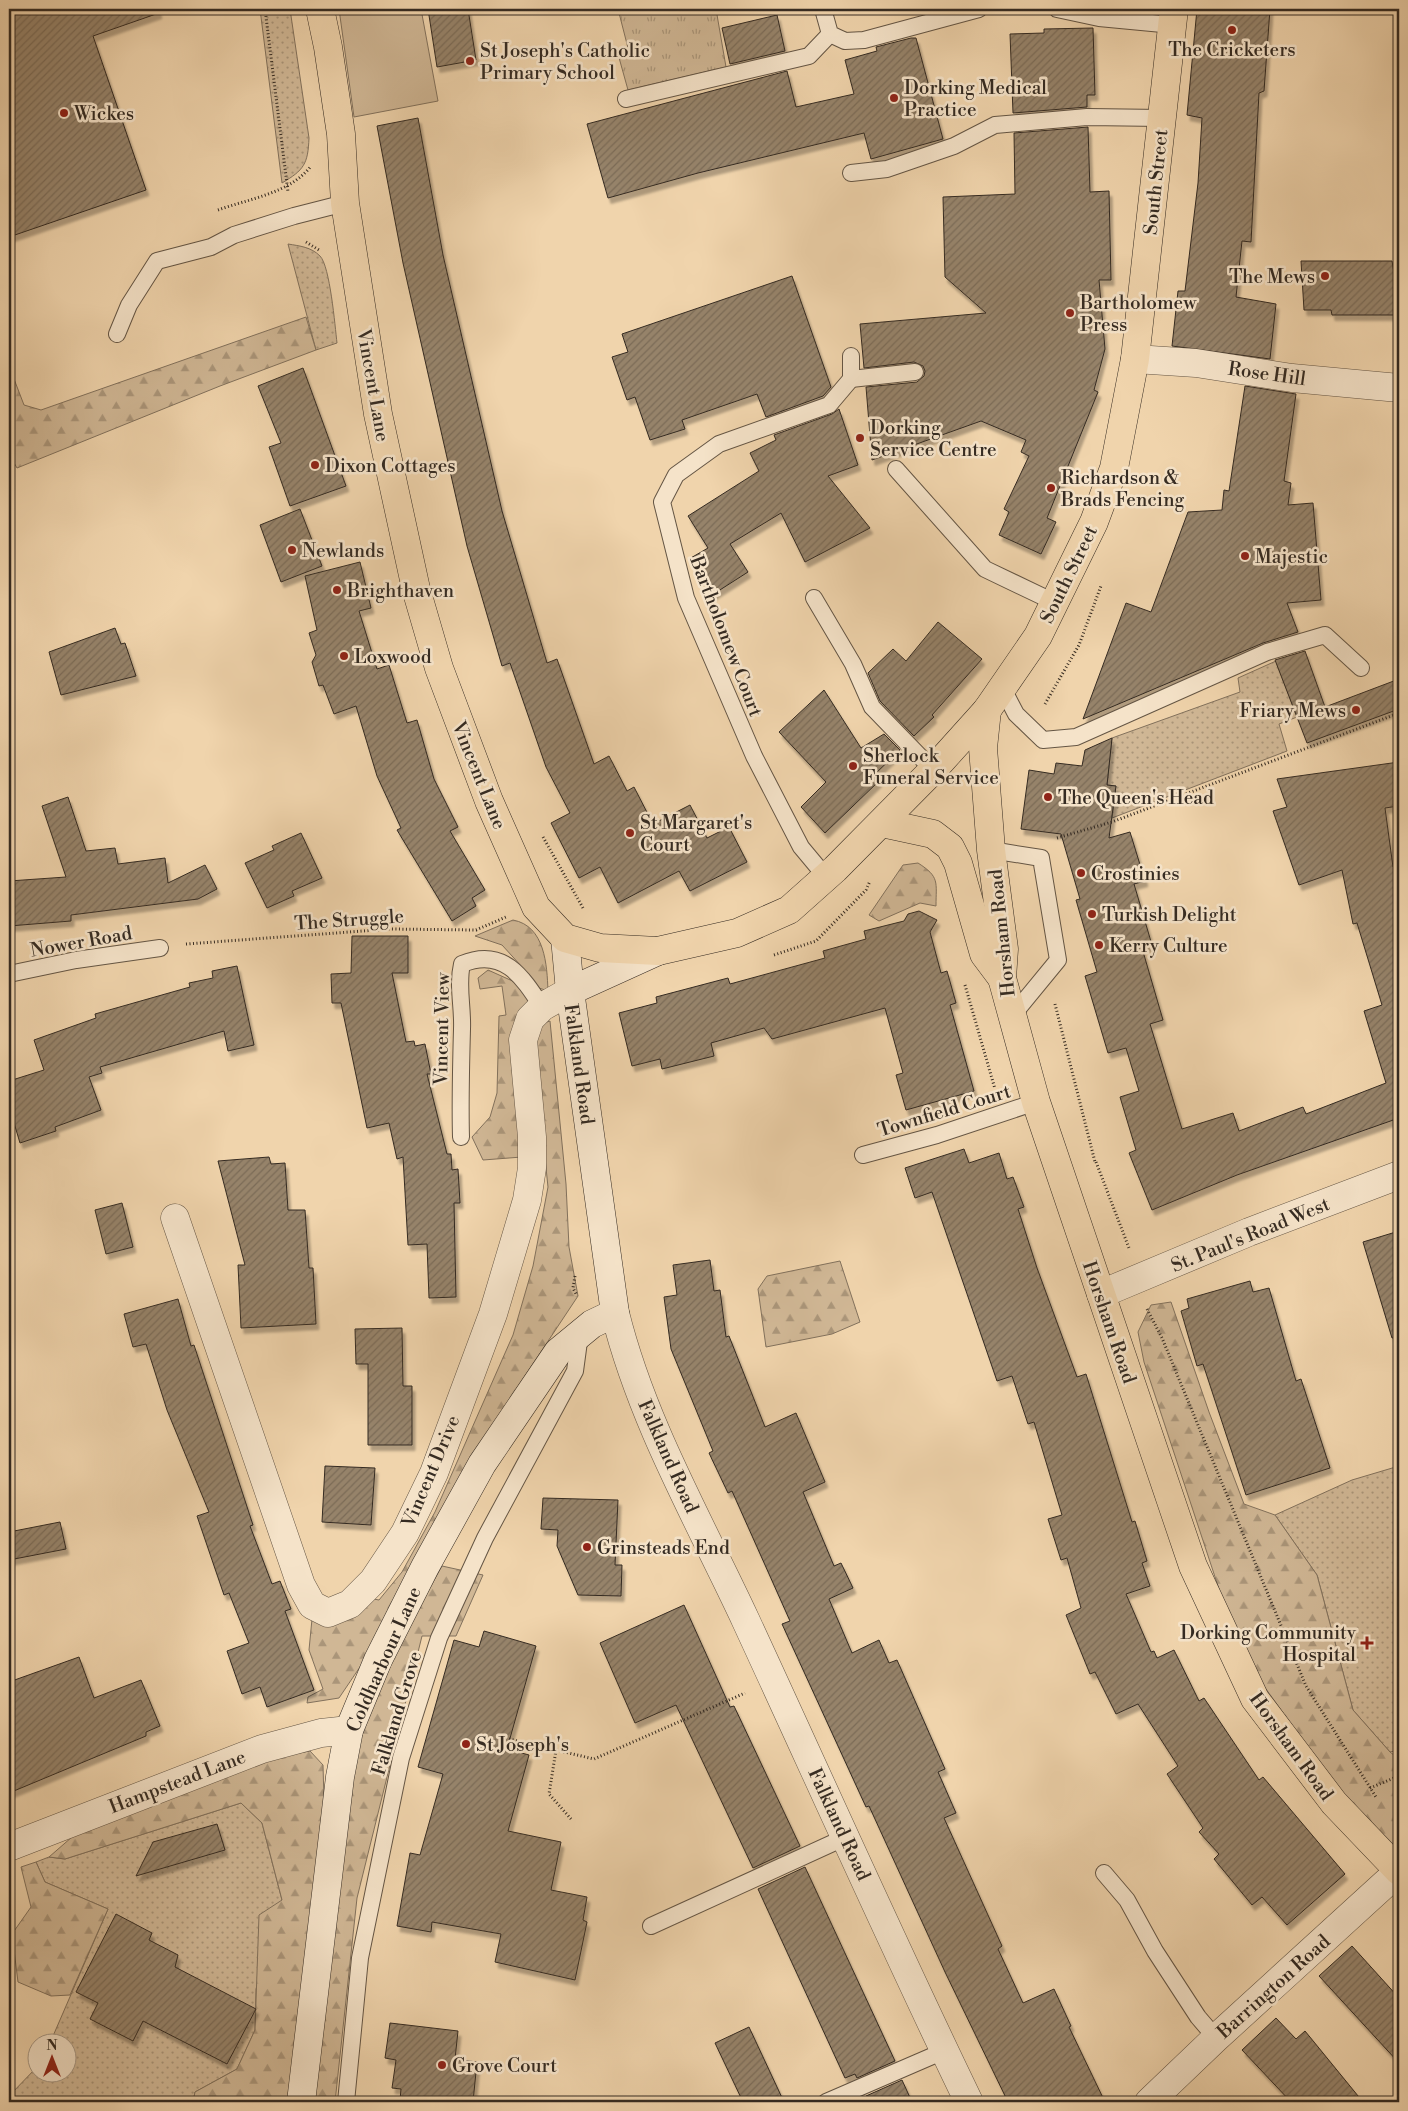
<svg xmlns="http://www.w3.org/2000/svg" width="1408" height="2111" font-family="'Libre Bodoni',serif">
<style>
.grass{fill:url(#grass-dots);stroke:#82715c}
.forest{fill:url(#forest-firs);stroke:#82715c}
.park{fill:url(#park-tufts);stroke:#82715c}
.pitch{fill:#d0b795;stroke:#82715c}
.building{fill:url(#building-hatch);stroke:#352b22;filter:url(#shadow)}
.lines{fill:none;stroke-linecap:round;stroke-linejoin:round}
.lane-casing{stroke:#645544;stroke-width:18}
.street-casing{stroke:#645544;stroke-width:29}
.secondary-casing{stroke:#352b22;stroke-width:29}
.primary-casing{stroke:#352b22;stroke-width:29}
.path{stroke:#352b22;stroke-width:3;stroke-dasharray:1 2.5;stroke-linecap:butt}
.lane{stroke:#f5e3c9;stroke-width:16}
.street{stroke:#f5e3c9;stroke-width:28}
.secondary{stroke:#f5e3c9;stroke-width:28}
.primary{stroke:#f0d4ac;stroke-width:28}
.poi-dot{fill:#8f2418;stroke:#f5e3c9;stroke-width:2}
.labels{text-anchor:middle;stroke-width:5;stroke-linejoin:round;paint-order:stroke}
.poi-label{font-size:19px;fill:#352b22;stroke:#f5e3c9;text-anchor:start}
.street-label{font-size:19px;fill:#352b22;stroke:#f5e3c9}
</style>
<defs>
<pattern id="grass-dots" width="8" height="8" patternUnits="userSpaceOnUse" patternTransform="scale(1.25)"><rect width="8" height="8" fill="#d0b795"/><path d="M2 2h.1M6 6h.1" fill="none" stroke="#aa9579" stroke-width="1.8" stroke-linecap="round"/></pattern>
<pattern id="forest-firs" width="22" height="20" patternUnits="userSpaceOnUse" patternTransform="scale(1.25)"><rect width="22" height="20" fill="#d0b795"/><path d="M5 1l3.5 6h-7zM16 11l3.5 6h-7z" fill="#aa9579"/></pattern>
<pattern id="park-tufts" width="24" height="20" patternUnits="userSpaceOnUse" patternTransform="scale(1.25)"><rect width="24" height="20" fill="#d0b795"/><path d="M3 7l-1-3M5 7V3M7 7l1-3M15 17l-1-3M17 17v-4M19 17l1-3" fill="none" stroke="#aa9579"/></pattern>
<pattern id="building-hatch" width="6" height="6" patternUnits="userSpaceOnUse" patternTransform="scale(1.25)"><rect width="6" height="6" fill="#96836a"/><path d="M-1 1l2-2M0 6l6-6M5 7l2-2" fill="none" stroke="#7b6b57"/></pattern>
<filter id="shadow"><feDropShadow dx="3" dy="5.5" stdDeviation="1" flood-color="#0004"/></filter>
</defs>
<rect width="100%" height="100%" fill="#f0d4ac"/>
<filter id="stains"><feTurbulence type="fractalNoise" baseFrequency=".004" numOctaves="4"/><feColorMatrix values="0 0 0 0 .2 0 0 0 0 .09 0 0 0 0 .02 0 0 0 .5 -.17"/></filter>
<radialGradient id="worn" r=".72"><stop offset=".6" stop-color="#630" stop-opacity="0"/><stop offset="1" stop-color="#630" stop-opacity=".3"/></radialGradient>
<!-- grass -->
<g class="grass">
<path d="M260,9H290L309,138C308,164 304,170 282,183Z"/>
<path d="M288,244C300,246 311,247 320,256C330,266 335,326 337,343L316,350Z"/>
<path d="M1276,661L1297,717L1279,724L1287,751L1112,818L1116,786L1107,785L1112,738L1240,692L1238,678Z"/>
<path d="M1399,1466V1750L1390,1752L1353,1710L1317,1575L1275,1515L1352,1480Z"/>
<path d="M241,1803L262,1823L282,1900L256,1989L255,2030L237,2069L195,2092L193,2102H9V2096L37,2067L38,2074H68V2044L50,2043L108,1909L45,1882L36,1862L49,1857L65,1859Z"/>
</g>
<!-- forest -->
<g class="forest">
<path d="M306,317L316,350L220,386L17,468L9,454V366L24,405L41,410Z"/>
<path d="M918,863C940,877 936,882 936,906L920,903L879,921L869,915L903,865Z"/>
<path d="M513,920C545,926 547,965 548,991L536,987L523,968L502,945L475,936Z"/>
<path d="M488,970L517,983L531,1003L522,1157L483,1160L472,1137L490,1117L497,1093L499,1016L506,1015L502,986L480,989L478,978Z"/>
<path d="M550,1021L566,1184L569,1247L578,1296L503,1409L362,1664L339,1698L307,1703L308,1697L323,1689L309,1650L312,1619L363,1597L379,1600L402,1572L435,1512L513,1335L533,1266L548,1187L533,1043L538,1025Z"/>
<path d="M840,1261L860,1322L832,1334L766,1347L758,1289L767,1276Z"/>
<path d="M1171,1302L1209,1412L1244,1504L1275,1515L1317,1575L1353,1710L1390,1752L1399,1759V1857L1345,1799L1261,1682L1220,1592L1144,1362L1138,1332L1151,1305Z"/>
<path d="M442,1566L483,1575L456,1636H422L357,1898L335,2102H308L313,2051L361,1728L401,1640Z"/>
<path d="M310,1751L323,1765L324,1800L314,1912L287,2102H193L195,2092L237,2069L255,2030L259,1915L282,1900L262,1823L241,1803L65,1859L49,1857L72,1837L267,1759Z"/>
<path d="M36,1862L45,1882L108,1909L70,1995L51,1996L18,1982L12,1934L31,1907L21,1867Z"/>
</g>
<!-- park -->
<path class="park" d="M618,9H716L726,67L628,90L618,54L628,48Z"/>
<!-- pitch -->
<path class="pitch" d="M339,9H421L438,101L354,117Z"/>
<!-- building -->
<g class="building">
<path d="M9,9H158L159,13L93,36L146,190L9,237Z"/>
<path d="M428,9H468L476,60L437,67Z"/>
<path d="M1197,9H1270L1264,91L1259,93L1251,242L1242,241L1236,297L1276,304L1270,359L1172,346L1178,291H1185L1198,183L1202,118L1187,115Z"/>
<path d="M777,15L785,51L730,64L722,28Z"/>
<path d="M1093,28L1095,95H1087V107L1013,113L1010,34L1044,33V29Z"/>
<path d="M911,38H916L943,139L871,159L864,133L698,173L608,198L587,124L787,71L796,107L854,94L845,60L877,51L876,47Z"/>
<path d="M418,118L443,255L502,511L547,663L557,659L594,764L609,756L627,791L634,787L653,824L690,805L707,838L729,827L747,862L690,891L679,871L618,903L600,867L579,878L551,823L570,813L546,767L510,663L502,666L467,546L403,263L377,126Z"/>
<path d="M1088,127L1090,192L1109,191L1111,280H1099L1105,349L1094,390L1098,392L1047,518L1056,522L1041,554L999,535L1009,512L1004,509L1029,456L1021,452L1026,440L981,421L872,460L866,387L917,382L924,376L925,371L923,366L914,362L864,368L860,324L986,313L945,277L943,197L1015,194L1014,133Z"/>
<path d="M1301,261H1392L1394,273L1399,272V315H1332L1331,310H1304Z"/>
<path d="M792,276L831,387L823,396L766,417L757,394L682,420L685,429L650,440L635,397L627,400L612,357L628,352L622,334Z"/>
<path d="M303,368L346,486L290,506L269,447L281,443L258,386Z"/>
<path d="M1245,386L1296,394L1284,481L1291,483L1288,505L1313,503L1321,600L1287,603L1298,632L1263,643L1083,719L1126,603L1151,612L1188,512L1222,510L1224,490L1229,491Z"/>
<path d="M839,409L858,465L828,476L870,528L805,562L781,513L730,544L748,572L712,595L689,559L708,548L688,516L759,471L750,453L776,440L774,435L832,414Z"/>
<path d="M300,509L322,566L281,582L260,525Z"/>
<path d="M360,562L371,608L359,611L377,669L389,665L407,723L417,720L434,779L458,827L450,831L485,890L472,898L476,906L452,921L397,830L401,828L377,776L356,706L334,714L323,685L319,686L312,662L316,655L309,633L317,630L305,576Z"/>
<path d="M938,622L982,659L932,715L934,717L914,736L880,701L868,673L893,649L906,661Z"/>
<path d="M115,628L121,644L125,643L136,676L61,695L49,652Z"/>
<path d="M1305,651L1325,707L1399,679V709L1307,743L1275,660Z"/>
<path d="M824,690L861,748L884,734L900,750L873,776L879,781L825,833L801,807L826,782L779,732Z"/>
<path d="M1112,738L1107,785L1116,786L1109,838L1130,832L1145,881L1134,884L1152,945L1142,948L1163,1020L1150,1024L1182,1129L1233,1113L1239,1131L1303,1107L1306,1114L1386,1083L1364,1011L1382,1005L1357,923L1353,924L1342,870L1299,885L1273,811L1287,807L1277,779L1399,762V806L1385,808L1393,867L1399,865V1118L1237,1175L1152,1210L1129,1153L1136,1150L1120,1097L1139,1091L1126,1048L1108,1053L1085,976L1097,972L1076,900L1080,899L1061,834L1021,829L1029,770L1054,774L1056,763L1082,766L1085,750Z"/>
<path d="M68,797L86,851L115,848L118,864L165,858L168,883L205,865L217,889L198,899L71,915V921L9,926V881L66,877L42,806Z"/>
<path d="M301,833L322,878L292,891L294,896L267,908L245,863L274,850L272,846Z"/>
<path d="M919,911L937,920L930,932L941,973L947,971L956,1003L950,1005L974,1091L906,1110L896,1075L903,1073L885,1008L772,1039L764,1028L711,1043L714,1056L662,1069L660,1059L632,1066L619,1013L657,1003L656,997L728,978L730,984L825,958L823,951L866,939L864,931L904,921L908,914Z"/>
<path d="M352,936H408V973H392L406,1042L414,1041L415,1046L425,1044L431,1074H427L447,1154H451L452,1170L458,1169L460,1203H454L456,1297L429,1298L427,1244L408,1245L403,1157L397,1159L389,1123L367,1128L341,1003H332L331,974L351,973Z"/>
<path d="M237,966L254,1045L228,1051L224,1031L100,1067L102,1073L89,1077L101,1110L55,1127L56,1131L20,1143L9,1106V1081L44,1070L34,1040L96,1018L95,1014L190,987L189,983L213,978L212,971Z"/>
<path d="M964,1149L969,1163L999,1153L1007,1179L1013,1177L1024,1207L1018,1209L1037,1268L1077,1377L1086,1374L1132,1522L1135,1521L1147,1561L1142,1563L1150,1586L1126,1594L1151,1652L1154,1651L1157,1658L1174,1650L1199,1701L1204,1698L1259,1780L1263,1777L1345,1874L1287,1925L1262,1897L1252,1905L1214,1859L1219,1854L1199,1832L1203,1828L1167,1774L1178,1766L1138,1704L1116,1714L1095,1672L1090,1674L1066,1615L1081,1608L1067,1558L1061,1560L1048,1519L1062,1515L1034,1422L1028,1424L1012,1376L997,1381L932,1192L915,1198L905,1168Z"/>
<path d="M269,1157L271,1164L285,1163L288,1210H305L309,1268H313L316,1324L241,1328L238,1265H245L218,1161Z"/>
<path d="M122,1203L133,1247L106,1254L95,1210Z"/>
<path d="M1399,1231V1337L1392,1338L1363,1242Z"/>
<path d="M710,1260L714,1291L720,1290L726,1337L729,1336L765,1427L796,1413L825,1482L803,1492L834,1566L841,1563L853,1588L829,1599L852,1653L879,1640L889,1663L897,1660L945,1769L938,1772L956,1813L944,1818L1002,1946L998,1949L1023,2003L1054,1989L1071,2026L1069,2027L1105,2102H1008L945,1972L869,1806L866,1807L782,1624L790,1621L732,1491L728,1493L709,1453L713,1451L671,1349L664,1297L677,1295L673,1265Z"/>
<path d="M1250,1281L1253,1292L1269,1288L1296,1381L1301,1379L1330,1468L1246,1495L1203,1364L1197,1366L1181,1311L1189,1308L1187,1299Z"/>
<path d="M178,1299L191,1346L194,1345L253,1525L250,1526L272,1584L280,1581L291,1609L285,1611L314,1690L267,1707L260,1687L242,1694L227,1651L249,1643L229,1593L224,1595L197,1516L209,1512L167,1410L146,1344L133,1347L124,1314Z"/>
<path d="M402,1328L403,1386H412V1445H368V1364H356L355,1329Z"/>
<path d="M325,1466L375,1468L371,1525L322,1522Z"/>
<path d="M543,1498L618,1500L615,1565H622L621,1596L578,1595L557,1546L558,1530L541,1529Z"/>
<path d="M60,1522L66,1549L9,1560V1532Z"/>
<path d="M684,1605L730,1707L734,1706L800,1846L753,1868L676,1705L635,1723L600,1643Z"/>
<path d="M484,1631L536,1646L507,1749L529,1755L508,1831L561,1842L551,1890L587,1897L583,1920L587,1922L575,1980L495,1962L501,1934L432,1922L431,1932L397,1926L410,1853L420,1855L443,1774L418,1767L454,1640L479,1647Z"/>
<path d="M79,1657L94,1698L141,1680L160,1726L146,1732V1736L9,1793V1682Z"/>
<path d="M217,1824L225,1850L136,1876L153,1842Z"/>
<path d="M805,1867L895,2061L857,2078L855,2074L845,2078L758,1889Z"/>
<path d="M116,1914L152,1933L149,1940L178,1955L175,1967L256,2009L227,2064L143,2021L133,2041L90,2019L98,2003L76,1992Z"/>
<path d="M1352,1946L1399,1998V2063L1319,1976Z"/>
<path d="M1276,2018L1296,2039L1305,2031L1363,2102H1291L1242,2050Z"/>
<path d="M390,2023L458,2031L455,2059L477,2062L473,2102L400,2100L401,2089L392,2088L396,2060L385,2058Z"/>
<path d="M749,2027L784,2102H743L715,2043Z"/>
<path d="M902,2080L912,2102H869L866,2096Z"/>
</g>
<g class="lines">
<defs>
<g id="lane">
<path d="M823,9L830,34L845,41L864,40L979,9"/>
<path d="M1057,9L1099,18L1173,25"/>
<path d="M626,99L809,56L830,34"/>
<path d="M851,173L887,169L954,146L995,125L1087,117L1162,118"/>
<path d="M117,334L129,305L157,261L211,247L234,235L294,216L345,203"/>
<path d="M851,356V379L915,372"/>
<path d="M896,469L985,569L1054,602"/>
<path d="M814,598L853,664L872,707L933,770"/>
<path d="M1003,689L1016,714L1043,740L1076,737L1267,652L1325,635L1361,668"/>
<path d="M991,850L1041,858L1058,960L1012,1016"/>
<path d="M826,877L801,847L754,756L686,598L662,502L676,475L719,444L829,405L851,379"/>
<path d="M9,974L76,960L160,948"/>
<path d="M461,1137C460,1101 461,1065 462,1029C463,1007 457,985 462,964C503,947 522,976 542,1007"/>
<path d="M863,1155L937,1135L1036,1102"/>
<path d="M1104,1873L1127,1900L1155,1951L1198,2017L1216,2038"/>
<path d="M651,1926L846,1837"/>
<path d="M346,2102L360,1958L401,1758L439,1638L485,1538L575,1371L580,1334"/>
<path d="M826,2102L944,2051"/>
</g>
<g id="street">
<path d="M1135,359L1196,363L1292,378L1399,388"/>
<path d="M175,1218L301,1585L312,1605L328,1613L350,1604L373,1581L405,1533L434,1473L493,1314L527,1200L532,1168V1137L523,1040L530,1019L542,1007L570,991"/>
<path d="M1101,1294L1249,1232L1399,1175"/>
<path d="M615,1313C642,1422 699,1520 746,1621C820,1781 892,1943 969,2102"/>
<path d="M9,1847L262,1749L321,1733L349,1730"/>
<path d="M1149,2102L1216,2038L1399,1871"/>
</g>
<g id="secondary">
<path d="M570,991L658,951"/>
<path d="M301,2102L340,1777L349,1730L378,1660L425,1567L482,1464L558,1352L592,1324L615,1313L570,991L565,938"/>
</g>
<g id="primary">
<path d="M320,9L328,47L341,134L345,203L378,414L416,589L439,668L489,801L536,907L565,938L600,948L658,951L737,933L789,910L835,869L933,770L987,710L1038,636L1094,522L1114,468L1135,359L1174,9"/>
<path d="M987,710L983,748L991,850L1004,949L1002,978L1036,1102L1193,1566L1255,1699L1334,1803L1399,1871"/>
<path d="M882,823L933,834L950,847L958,863L984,954L1002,978"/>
</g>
</defs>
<!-- lane casing -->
<use href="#lane" class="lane-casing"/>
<!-- street casing -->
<use href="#street" class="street-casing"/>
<!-- secondary casing -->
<use href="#secondary" class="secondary-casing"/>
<!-- primary casing -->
<use href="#primary" class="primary-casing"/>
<!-- path -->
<g class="path">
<path d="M265,9L288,192"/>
<path d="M218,210C248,199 291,193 311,166"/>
<path d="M306,242L319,250"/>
<path d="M1045,704L1079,645L1101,586"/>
<path d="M543,837L583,908"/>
<path d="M1057,838L1112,822L1399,713"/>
<path d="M186,944L390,929L476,930L506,917"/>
<path d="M774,955L816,941L866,890L870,881"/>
<path d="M965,985L995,1089"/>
<path d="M1055,1004L1095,1162"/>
<path d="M1096,1162L1129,1248"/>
<path d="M575,1276L573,1288L577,1296"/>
<path d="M1147,1309L1162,1338L1306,1686L1376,1797"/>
<path d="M509,1739L594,1759L745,1693"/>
<path d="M556,1750L549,1794L571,1819"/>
<path d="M1370,1788L1399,1776"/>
</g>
<!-- lane -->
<use href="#lane" class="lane"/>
<!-- street -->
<use href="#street" class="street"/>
<!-- secondary -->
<use href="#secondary" class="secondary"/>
<!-- primary -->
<use href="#primary" class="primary"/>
</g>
<!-- markers -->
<g class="poi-dot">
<circle cx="1232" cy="30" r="5"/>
<circle cx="470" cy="61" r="5"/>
<circle cx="894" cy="98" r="5"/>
<circle cx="64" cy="113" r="5"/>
<circle cx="1325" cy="276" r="5"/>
<circle cx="1070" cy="313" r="5"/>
<circle cx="860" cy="438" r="5"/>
<circle cx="315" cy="465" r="5"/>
<circle cx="1051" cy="488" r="5"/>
<circle cx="292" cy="550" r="5"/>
<circle cx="1245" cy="556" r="5"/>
<circle cx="337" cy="590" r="5"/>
<circle cx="344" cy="656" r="5"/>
<circle cx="1356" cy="710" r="5"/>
<circle cx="853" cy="766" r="5"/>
<circle cx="1048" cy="797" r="5"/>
<circle cx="630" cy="833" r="5"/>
<circle cx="1081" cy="873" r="5"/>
<circle cx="1092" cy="914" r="5"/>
<circle cx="1099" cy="945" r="5"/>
<circle cx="587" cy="1547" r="5"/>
<path d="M1364.5 1635.5h5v5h5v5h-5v5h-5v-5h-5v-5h5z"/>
<circle cx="466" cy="1744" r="5"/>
<circle cx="442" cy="2065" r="5"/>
</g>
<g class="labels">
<!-- poi labels -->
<g class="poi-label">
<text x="1232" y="56" text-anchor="middle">The Cricketers</text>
<text x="480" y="57">St Joseph's Catholic<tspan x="480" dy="22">Primary School</tspan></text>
<text x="904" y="94">Dorking Medical<tspan x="904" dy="22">Practice</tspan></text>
<text x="74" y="120">Wickes</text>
<text x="1315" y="283" text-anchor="end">The Mews</text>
<text x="1080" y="309">Bartholomew<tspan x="1080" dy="22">Press</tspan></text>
<text x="870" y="434">Dorking<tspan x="870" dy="22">Service Centre</tspan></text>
<text x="325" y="472">Dixon Cottages</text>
<text x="1061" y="484">Richardson &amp;<tspan x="1061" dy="22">Brads Fencing</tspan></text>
<text x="302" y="557">Newlands</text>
<text x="1255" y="563">Majestic</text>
<text x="347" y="597">Brighthaven</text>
<text x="354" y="663">Loxwood</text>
<text x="1346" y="717" text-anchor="end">Friary Mews</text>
<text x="863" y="762">Sherlock<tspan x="863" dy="22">Funeral Service</tspan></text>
<text x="1058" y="804">The Queen's Head</text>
<text x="640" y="829">St Margaret's<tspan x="640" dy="22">Court</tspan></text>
<text x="1091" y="880">Crostinies</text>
<text x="1102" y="921">Turkish Delight</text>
<text x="1109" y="952">Kerry Culture</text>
<text x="597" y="1554">Grinsteads End</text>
<text x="1356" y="1639" text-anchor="end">Dorking Community<tspan x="1356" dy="22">Hospital</tspan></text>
<text x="476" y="1751">St Joseph's</text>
<text x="452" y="2072">Grove Court</text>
</g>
<!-- street labels -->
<g class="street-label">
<text transform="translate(1155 182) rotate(-84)" y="7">South Street</text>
<text transform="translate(1267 373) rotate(8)" y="7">Rose Hill</text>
<text transform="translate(374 385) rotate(80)" y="7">Vincent Lane</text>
<text transform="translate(1068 574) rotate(-64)" y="7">South Street</text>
<text transform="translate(727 636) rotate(69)" y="7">Bartholomew Court</text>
<text transform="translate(480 775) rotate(68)" y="7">Vincent Lane</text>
<text transform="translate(349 919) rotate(-4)" y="7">The Struggle</text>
<text transform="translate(1001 933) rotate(-96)" y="7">Horsham Road</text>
<text transform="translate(81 941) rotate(-10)" y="7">Nower Road</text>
<text transform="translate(441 1029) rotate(-89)" y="7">Vincent View</text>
<text transform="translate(580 1064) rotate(82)" y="7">Falkland Road</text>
<text transform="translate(944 1110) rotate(-17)" y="7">Townfield Court</text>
<text transform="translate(1250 1234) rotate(-22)" y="7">St. Paul's Road West</text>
<text transform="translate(1110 1322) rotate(71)" y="7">Horsham Road</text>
<text transform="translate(669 1456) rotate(66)" y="7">Falkland Road</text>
<text transform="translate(430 1471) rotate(-67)" y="7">Vincent Drive</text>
<text transform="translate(383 1659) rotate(-66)" y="7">Coldharbour Lane</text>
<text transform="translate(396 1713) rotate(-73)" y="7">Falkland Grove</text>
<text transform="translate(1292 1746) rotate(54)" y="7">Horsham Road</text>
<text transform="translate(177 1781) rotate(-21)" y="7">Hampstead Lane</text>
<text transform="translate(840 1824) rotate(65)" y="7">Falkland Road</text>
<text transform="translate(1273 1986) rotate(-42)" y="7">Barrington Road</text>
</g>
</g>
<!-- margin -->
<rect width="1408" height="2111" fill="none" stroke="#f0d4ac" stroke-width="30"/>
<rect x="10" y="10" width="1388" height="2091" fill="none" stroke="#352b22" stroke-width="2.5"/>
<rect x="15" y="15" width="1378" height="2081" fill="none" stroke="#352b22"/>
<!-- north arrow -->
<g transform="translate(52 2058)"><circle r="24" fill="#f5e3c9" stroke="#a89986"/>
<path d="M0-4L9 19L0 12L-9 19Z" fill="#8f2418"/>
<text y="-8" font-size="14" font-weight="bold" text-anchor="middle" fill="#352b22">N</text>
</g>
<rect width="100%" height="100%" filter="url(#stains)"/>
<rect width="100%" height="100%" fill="url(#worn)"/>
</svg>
